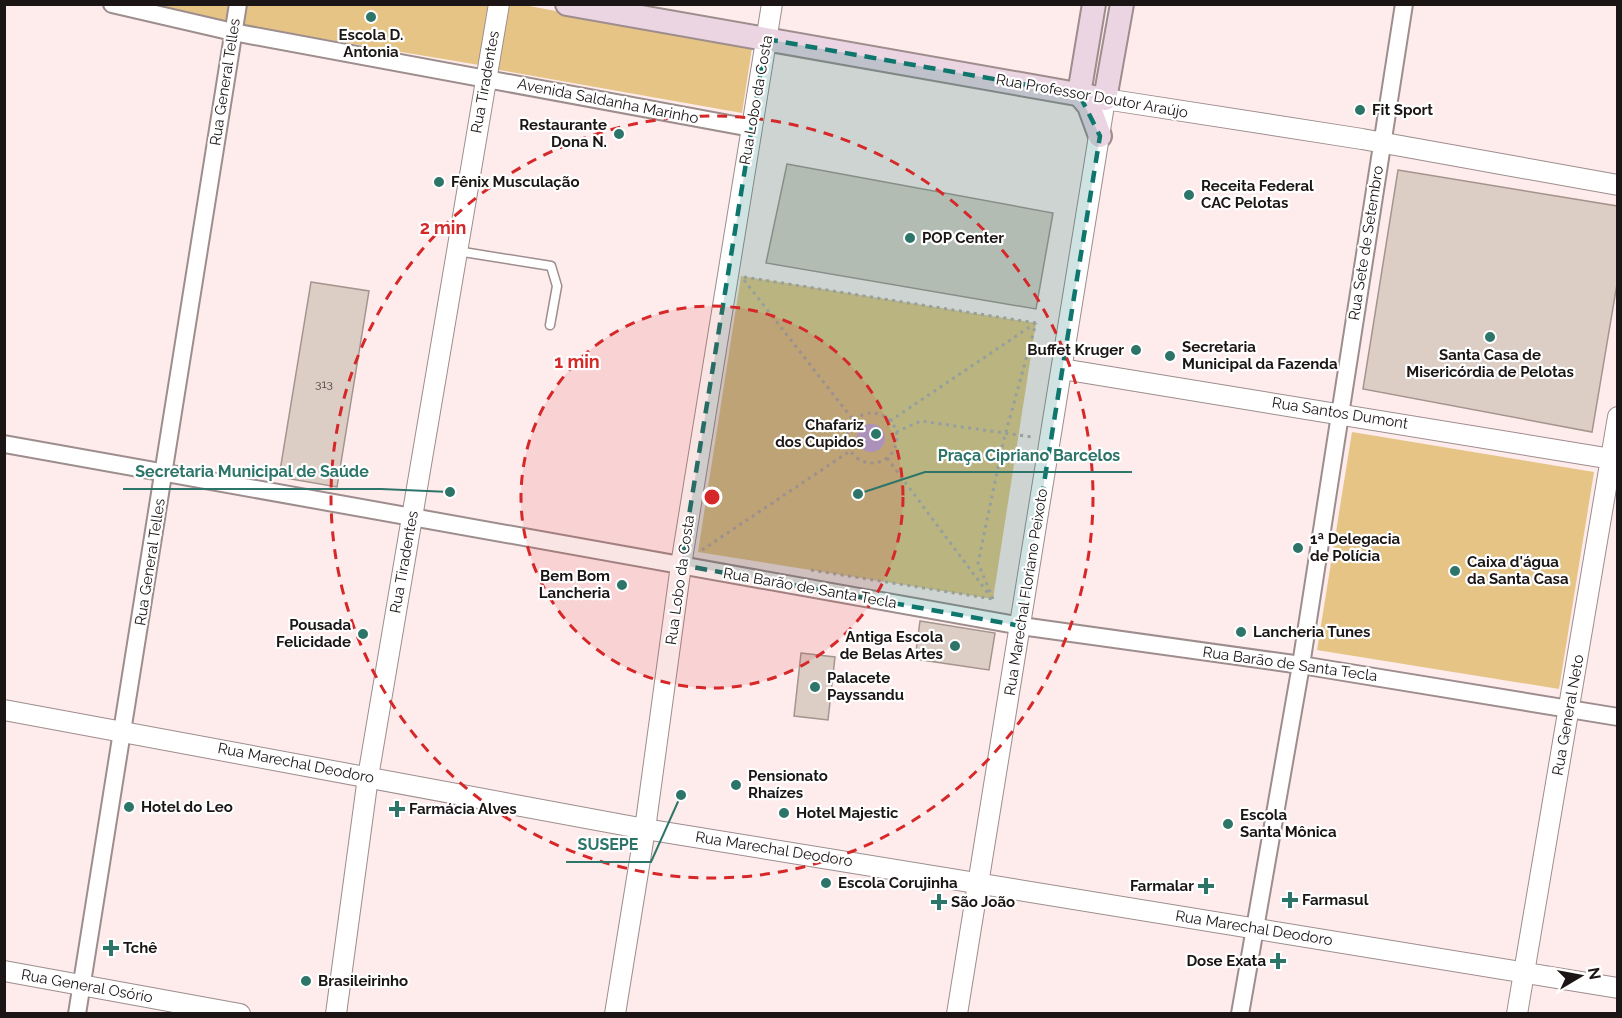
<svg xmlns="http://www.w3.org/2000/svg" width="1622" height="1018" font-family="Raleway,sans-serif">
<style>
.green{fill:#e5c485}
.water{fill:#cdace8}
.building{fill:#dccdc5;stroke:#a3958e;stroke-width:1.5}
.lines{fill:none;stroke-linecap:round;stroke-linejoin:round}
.service-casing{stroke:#9d8d8d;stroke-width:11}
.minor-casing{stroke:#9d8d8d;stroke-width:20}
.tertiary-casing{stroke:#9d8d8d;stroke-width:22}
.secondary-casing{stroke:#9d8d8d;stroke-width:26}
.path{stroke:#b8a9a9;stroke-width:3;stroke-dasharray:3 4.5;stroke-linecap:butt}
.service{stroke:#fff;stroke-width:8}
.minor{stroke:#fff;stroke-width:16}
.tertiary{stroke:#fff;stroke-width:20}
.secondary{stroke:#ecd5e3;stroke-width:22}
.marked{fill:#0f766e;fill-opacity:0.2;stroke:#0f766e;stroke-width:4.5;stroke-dasharray:12 8;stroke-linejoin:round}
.ring{fill:none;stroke:#d62828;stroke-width:3;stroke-dasharray:10 8}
.poi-dot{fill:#2d7469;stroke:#fff;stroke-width:2}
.labels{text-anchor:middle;stroke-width:4.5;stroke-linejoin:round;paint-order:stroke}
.number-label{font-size:12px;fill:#4b4341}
.poi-label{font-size:15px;font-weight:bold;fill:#1b1515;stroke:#fff;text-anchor:start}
.street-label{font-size:15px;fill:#1b1515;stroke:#fff}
.centre{fill:#d62828;stroke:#fff;stroke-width:3}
.ring-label{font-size:18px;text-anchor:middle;font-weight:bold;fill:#d62828;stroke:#fff;stroke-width:4.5;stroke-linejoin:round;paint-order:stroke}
.leader{fill:none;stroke:#2d7469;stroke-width:2}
.callout-dot{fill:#2d7469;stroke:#fff;stroke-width:2}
.callout-label{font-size:16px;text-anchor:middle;font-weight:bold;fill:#2d7469;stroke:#fff;stroke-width:4.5;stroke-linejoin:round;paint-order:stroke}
</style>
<rect width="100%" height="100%" fill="#feebec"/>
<!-- green -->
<g class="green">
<path d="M152,5H230L226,23Z"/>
<path d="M244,5H488L479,65L241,25Z"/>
<path d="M507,5H524L752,48L742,113L494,69Z"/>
<path d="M741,276L1036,323L993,599L698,552Z"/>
<path d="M1352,432L1594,472L1559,689L1317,650Z"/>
</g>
<!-- water -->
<circle class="water" cx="871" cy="438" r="14"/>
<!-- building -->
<g class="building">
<path d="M787,164L1053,213L1036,309L766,263Z"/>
<path d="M1398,170L1617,206V284L1592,432L1363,389Z"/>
<path d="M311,282L369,291L337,487L279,477Z"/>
<path d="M920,621L995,633L989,670L915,659Z"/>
<path d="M801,653L835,657L828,720L794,716Z"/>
</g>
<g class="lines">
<defs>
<path id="service" d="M457,251L551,266L557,286L550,325"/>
<g id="minor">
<path d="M112,4L233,32L751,128"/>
<path d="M4,444L1021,626L1301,665L1618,717"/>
<path d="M77,1014L238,4"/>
<path d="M1240,1014L1301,665L1404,4"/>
</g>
<g id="tertiary">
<path d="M1062,369L1618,460"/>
<path d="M4,710L645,829L1618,988"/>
<path d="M4,971L240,1014"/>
<path d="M336,1014L368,777L499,4"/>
<path d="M615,1014L645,829L681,565L772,4"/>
<path d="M957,1014L1105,99L1362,139L1618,185"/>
<path d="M1517,1014L1618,417"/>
</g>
<g id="secondary">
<path d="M567,4L1105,99L1122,4"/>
<path d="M1079,94L1094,4"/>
<path d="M1079,94L1089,106L1100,136"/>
</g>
</defs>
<!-- service casing -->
<use href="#service" class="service-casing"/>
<!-- minor casing -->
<use href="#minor" class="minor-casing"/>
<!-- tertiary casing -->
<use href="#tertiary" class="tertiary-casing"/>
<!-- secondary casing -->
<use href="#secondary" class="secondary-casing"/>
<!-- path -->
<g class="path">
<path d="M744,277L1036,323"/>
<path d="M744,280L854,421"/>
<circle cx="872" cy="438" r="25"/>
<path d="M890,421L1034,324"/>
<path d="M896,432L921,421L1032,437"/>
<path d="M887,458L990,596"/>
<path d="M702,550L850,451"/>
<path d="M811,570L993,599"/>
<path d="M993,599L978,563L1004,439L1036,323"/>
</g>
<!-- service -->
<use href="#service" class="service"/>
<!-- minor -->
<use href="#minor" class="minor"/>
<!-- tertiary -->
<use href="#tertiary" class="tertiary"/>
<!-- secondary -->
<use href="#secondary" class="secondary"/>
</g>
<!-- marked area -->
<path class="marked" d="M766,39L1079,94L1100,136L1021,626L681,565Z"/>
<!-- distance rings -->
<circle cx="712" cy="497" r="191" fill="#d62828" fill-opacity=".12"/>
<g class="ring">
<circle cx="712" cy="497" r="191"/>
<circle cx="712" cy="497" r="381"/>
</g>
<!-- markers -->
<g class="poi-dot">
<circle cx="371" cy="17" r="6"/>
<circle cx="1360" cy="110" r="6"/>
<circle cx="619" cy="134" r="6"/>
<circle cx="439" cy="182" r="6"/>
<circle cx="1189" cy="195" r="6"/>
<circle cx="910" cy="238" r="6"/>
<circle cx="1490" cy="337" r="6"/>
<circle cx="1136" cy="350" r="6"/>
<circle cx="1170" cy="356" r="6"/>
<circle cx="876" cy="434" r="6"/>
<circle cx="1298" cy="548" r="6"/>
<circle cx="1455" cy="571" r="6"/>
<circle cx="622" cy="585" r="6"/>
<circle cx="1241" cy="632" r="6"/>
<circle cx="363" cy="634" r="6"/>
<circle cx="955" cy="646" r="6"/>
<circle cx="815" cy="687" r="6"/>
<circle cx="736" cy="785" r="6"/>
<circle cx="129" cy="807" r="6"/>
<path d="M394 800h6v6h6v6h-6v6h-6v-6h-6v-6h6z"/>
<circle cx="784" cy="813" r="6"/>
<circle cx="1228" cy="824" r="6"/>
<circle cx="826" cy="883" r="6"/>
<path d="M1203 877h6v6h6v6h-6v6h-6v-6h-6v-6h6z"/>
<path d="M1287 891h6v6h6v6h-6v6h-6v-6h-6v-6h6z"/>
<path d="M936 893h6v6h6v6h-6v6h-6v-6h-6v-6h6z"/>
<path d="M108 939h6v6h6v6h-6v6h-6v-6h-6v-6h6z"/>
<path d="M1275 952h6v6h6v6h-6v6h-6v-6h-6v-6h6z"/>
<circle cx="306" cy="981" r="6"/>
</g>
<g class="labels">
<!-- number labels -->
<g class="number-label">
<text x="324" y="388">313</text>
</g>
<!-- poi labels -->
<g class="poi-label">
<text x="371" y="40" text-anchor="middle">Escola D.<tspan x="371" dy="17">Antonia</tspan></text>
<text x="1372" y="115">Fit Sport</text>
<text x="607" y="130" text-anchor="end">Restaurante<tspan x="607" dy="17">Dona N.</tspan></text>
<text x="451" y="187">Fênix Musculação</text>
<text x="1201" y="191">Receita Federal<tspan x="1201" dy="17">CAC Pelotas</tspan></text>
<text x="922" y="243">POP Center</text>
<text x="1182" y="352">Secretaria<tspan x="1182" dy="17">Municipal da Fazenda</tspan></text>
<text x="1124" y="355" text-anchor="end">Buffet Kruger</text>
<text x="1490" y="360" text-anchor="middle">Santa Casa de<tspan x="1490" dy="17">Misericórdia de Pelotas</tspan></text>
<text x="864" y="430" text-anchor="end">Chafariz<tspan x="864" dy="17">dos Cupidos</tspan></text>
<text x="1310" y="544">1ª Delegacia<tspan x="1310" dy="17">de Polícia</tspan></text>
<text x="1467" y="567">Caixa d'água<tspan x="1467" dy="17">da Santa Casa</tspan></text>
<text x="610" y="581" text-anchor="end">Bem Bom<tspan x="610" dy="17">Lancheria</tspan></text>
<text x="351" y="630" text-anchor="end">Pousada<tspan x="351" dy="17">Felicidade</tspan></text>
<text x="1253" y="637">Lancheria Tunes</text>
<text x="943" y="642" text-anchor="end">Antiga Escola<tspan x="943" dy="17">de Belas Artes</tspan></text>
<text x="827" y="683">Palacete<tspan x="827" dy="17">Payssandu</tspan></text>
<text x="748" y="781">Pensionato<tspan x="748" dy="17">Rhaízes</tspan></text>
<text x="141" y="812">Hotel do Leo</text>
<text x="409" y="814">Farmácia Alves</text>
<text x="796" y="818">Hotel Majestic</text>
<text x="1240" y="820">Escola<tspan x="1240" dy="17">Santa Mônica</tspan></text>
<text x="838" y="888">Escola Corujinha</text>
<text x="1194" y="891" text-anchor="end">Farmalar</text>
<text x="1302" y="905">Farmasul</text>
<text x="951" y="907">São João</text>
<text x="123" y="953">Tchê</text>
<text x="1266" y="966" text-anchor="end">Dose Exata</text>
<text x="318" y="986">Brasileirinho</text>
</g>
<!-- street labels -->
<g class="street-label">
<text transform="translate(225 82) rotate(-81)" y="5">Rua General Telles</text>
<text transform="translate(485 82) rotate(-80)" y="5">Rua Tiradentes</text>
<text transform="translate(1092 96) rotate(10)" y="5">Rua Professor Doutor Araújo</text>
<text transform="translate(756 100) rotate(-80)" y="5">Rua Lobo da Costa</text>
<text transform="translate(608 101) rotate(11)" y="5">Avenida Saldanha Marinho</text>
<text transform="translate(1366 243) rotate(-81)" y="5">Rua Sete de Setembro</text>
<text transform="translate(1340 413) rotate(9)" y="5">Rua Santos Dumont</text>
<text transform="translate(150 562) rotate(-81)" y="5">Rua General Telles</text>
<text transform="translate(404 562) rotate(-80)" y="5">Rua Tiradentes</text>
<text transform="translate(680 580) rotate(-82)" y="5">Rua Lobo da Costa</text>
<text transform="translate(810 588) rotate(10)" y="5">Rua Barão de Santa Tecla</text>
<text transform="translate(1026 592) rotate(-81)" y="5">Rua Marechal Floriano Peixoto</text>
<text transform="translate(1290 664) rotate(8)" y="5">Rua Barão de Santa Tecla</text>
<text transform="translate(1568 715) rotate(-80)" y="5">Rua General Neto</text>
<text transform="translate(296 763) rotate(11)" y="5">Rua Marechal Deodoro</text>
<text transform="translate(774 849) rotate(9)" y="5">Rua Marechal Deodoro</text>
<text transform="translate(1254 928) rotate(9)" y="5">Rua Marechal Deodoro</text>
<text transform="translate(87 986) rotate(10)" y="5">Rua General Osório</text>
</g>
</g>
<circle cx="712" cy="497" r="9" class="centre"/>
<g class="ring-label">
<text x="443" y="234">2 min</text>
<text x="577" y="368">1 min</text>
</g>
<!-- callouts -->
<path class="leader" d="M858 494L925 472H1132M450 492L381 489H123M681 795L651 862H566"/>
<g class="callout-dot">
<circle cx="858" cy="494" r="6"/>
<circle cx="450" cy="492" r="6"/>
<circle cx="681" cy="795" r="6"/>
</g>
<g class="callout-label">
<text x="1029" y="461">Praça Cipriano Barcelos</text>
<text x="252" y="477">Secretaria Municipal de Saúde</text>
<text x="608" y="850">SUSEPE</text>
</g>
<!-- border -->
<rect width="1622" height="1018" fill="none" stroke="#1b1515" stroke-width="12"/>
<!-- north arrow -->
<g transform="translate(1580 976) rotate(80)" stroke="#ffffff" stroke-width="4.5" paint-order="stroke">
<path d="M0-4.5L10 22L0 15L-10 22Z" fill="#1b1515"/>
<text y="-9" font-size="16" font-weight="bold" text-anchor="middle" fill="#1b1515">N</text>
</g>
</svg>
